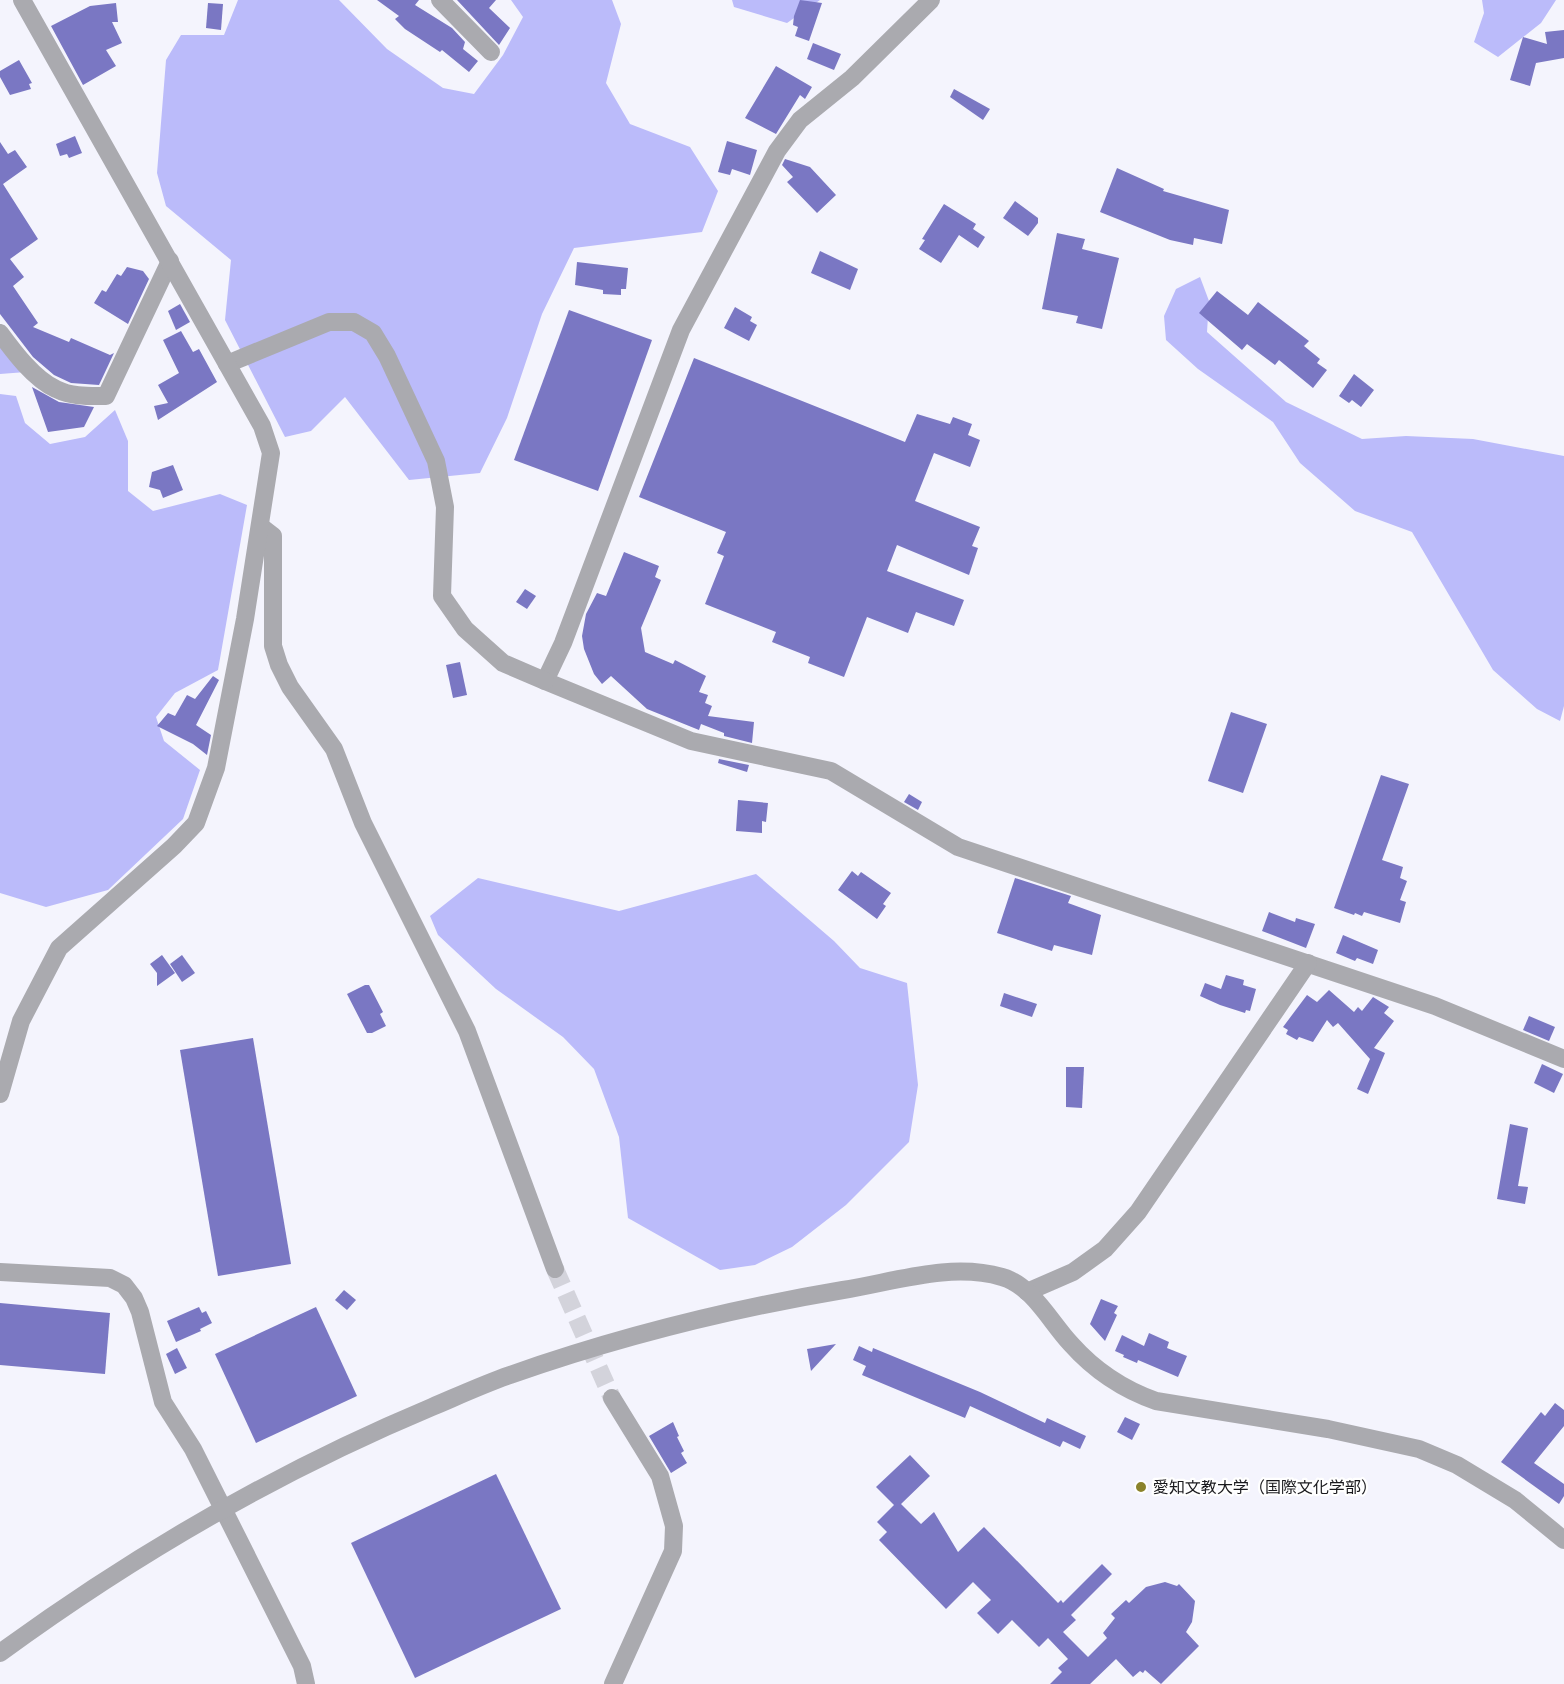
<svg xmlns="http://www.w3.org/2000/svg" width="1564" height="1684" font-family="Montserrat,'Noto Sans JP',sans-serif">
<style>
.green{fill:#bbbbfa}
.building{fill:#7a77c3}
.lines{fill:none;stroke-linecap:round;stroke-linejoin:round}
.minor-tunnel{stroke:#d3d3db;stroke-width:18;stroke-dasharray:18 9;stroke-linecap:butt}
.minor{stroke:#aaaaaf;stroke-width:18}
.poi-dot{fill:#8b832b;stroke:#fff;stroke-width:2}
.labels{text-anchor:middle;stroke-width:4.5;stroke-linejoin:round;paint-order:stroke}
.poi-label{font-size:16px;fill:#19191d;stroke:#fff;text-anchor:start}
</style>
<rect width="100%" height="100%" fill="#f4f4fd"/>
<!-- green -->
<g class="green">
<path d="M238,0H339L387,49L443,88L474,94L503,55L523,17L511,0H612L621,24L606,83L630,124L690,147L718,191L702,232L574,248L542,314L507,418L480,473L409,480L345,397L311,431L285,437L225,320L231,260L166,206L157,173L166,60L181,35H224Z"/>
<path d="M732,0H820L787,23L734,7Z"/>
<path d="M1482,0H1556L1541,23L1498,57L1474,42L1484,13Z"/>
<path d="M1200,277L1209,301L1207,332L1286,402L1362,439L1406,436L1473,439L1564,456V706L1560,721L1537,709L1493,670L1412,532L1355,511L1300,463L1273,422L1198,369L1166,340L1164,316L1176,289Z"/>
<path d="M0,343L26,372L0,374Z"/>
<path d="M0,394L16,396L25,423L50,444L85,437L115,410L128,441V491L153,511L220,494L247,505L218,670L175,693L156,717L164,741L200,770L183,819L108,890L46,907L0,893Z"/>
<path d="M756,874L834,941L860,968L907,983L918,1085L909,1142L846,1205L792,1247L755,1265L720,1270L628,1218L619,1137L594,1069L563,1037L496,989L438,935L430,916L478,878L619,911Z"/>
</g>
<!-- building -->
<g class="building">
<path d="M377,0H419L415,5L452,28L465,42L463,49L478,61L469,72L442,50L440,52L405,29L395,19L399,16Z"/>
<path d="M457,0H496L489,8L510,28L499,45Z"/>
<path d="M800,0L822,3L809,41L795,36L798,27L793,25L794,16Z"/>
<path d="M116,3L118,22H112L122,43L106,50L116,66L83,85L51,26L90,6Z"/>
<path d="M208,3L223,4L221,30L206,28Z"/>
<path d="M1564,30V58L1536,63L1530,86L1510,80L1523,37L1547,44L1545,32Z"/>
<path d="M813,43L841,54L834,70L807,59Z"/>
<path d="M19,60L32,83L29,84L31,89L10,95L0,77V71Z"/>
<path d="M776,66L812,87L805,99L800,95L776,134L745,118Z"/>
<path d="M954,89L990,109L983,120L950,97Z"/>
<path d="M75,136L82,153L69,158L67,154L60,156L56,144Z"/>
<path d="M727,141L757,150L750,175L732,169L730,175L718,172Z"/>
<path d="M0,142L8,154L15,150L27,167L3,184L38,239L10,259L24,277L13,286L38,323L33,327L69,342L71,338L110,355L114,353L99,385L71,383L54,375L33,357L0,314Z"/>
<path d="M785,159L810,167L836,195L817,213L787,182L793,177L782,165Z"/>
<path d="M1117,168L1164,189L1163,191L1229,210L1222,244L1194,238L1193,245L1170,240L1100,212Z"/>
<path d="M1015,201L1038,218V223L1028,236L1003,218Z"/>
<path d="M944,204L976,224L973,229L985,237L978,248L959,235L941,263L919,249L925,240L922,239Z"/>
<path d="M1057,233L1085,239L1082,249L1119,258L1102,329L1076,323L1078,316L1042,309Z"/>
<path d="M820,251L858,269L850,290L811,273Z"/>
<path d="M577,262L628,268L626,289H621V295L603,294V290L575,285Z"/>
<path d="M127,267L143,271L149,279L128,324L94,303L102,290L106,292L117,274L121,276Z"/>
<path d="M1217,291L1248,315L1258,302L1309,341L1304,346L1320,359L1317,363L1327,370L1313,388L1279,360L1275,365L1247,344L1242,350L1199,313Z"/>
<path d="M180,304L190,322L176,330L168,311Z"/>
<path d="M735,307L752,317L750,321L757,325L749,341L724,328Z"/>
<path d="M569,310L652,340L598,491L514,460Z"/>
<path d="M181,331L193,352L199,349L217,382L158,420L154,406L168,403L158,385L179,373L163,340Z"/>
<path d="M694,358L905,442L917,414L950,424L953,417L972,424L968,435L980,440L970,467L934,453L915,501L980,527L972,546L978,548L969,575L897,545L887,571L964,600L954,626L916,612L908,633L867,617L844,677L808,663L810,657L772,642L776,632L705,604L724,556L717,553L726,532L639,497Z"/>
<path d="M1354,374L1374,390L1361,407L1352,400L1349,403L1339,396Z"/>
<path d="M32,387L59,402L94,407L84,427L48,432Z"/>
<path d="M173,465L183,490L163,498L160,490L149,487L152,472Z"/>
<path d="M624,552L659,566L655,577L661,580L641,628L645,652L673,664L675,660L706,676L699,692L708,695L705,703L712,706L708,716L754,722L752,743L724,736V733L701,724L699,730L647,709L611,676L602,684L594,674L584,649L582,636L586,614L597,593L606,596Z"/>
<path d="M525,589L536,596L527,609L516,602Z"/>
<path d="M460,662L467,695L453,698L446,665Z"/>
<path d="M213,676L219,680L196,725L211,735L207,755L193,744L157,726L168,713L175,716L187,695L195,699Z"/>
<path d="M1231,712L1267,724L1243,793L1208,781Z"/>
<path d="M719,759L749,765L747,772L718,763Z"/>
<path d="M1381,775L1409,784L1382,860L1403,867L1400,878L1407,881L1400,900L1406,902L1400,923L1364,912L1362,916L1355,913L1354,915L1334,908Z"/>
<path d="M909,794L922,802L918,810L904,802Z"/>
<path d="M738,800L768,803L766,822L762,821V833L736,831Z"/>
<path d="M852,871L858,876L861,872L891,893L883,904L886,906L877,919L838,890Z"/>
<path d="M1015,878L1071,896L1068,903L1101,915L1092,955L1054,945L1052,951L997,933Z"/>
<path d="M1269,912L1295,922L1296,918L1315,924L1306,948L1262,931Z"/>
<path d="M1343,935L1378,950L1373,964L1357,958L1355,961L1336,953Z"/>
<path d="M162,955L175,973L157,986V973L150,964Z"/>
<path d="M182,955L195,973L182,982L170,964Z"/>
<path d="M1226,975L1244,980L1243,985L1256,989L1250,1011L1246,1010L1245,1013L1220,1005L1200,996L1205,983L1221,989Z"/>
<path d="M365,985H369L383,1012L380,1014L386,1026L372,1033H367L347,994Z"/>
<path d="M1329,990L1354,1012L1358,1007L1362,1011L1373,997L1389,1007L1384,1013L1394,1021L1374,1048L1385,1053L1368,1094L1357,1089L1370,1059L1338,1023L1333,1027L1327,1020L1313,1042L1299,1037L1297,1040L1286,1034L1288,1030L1283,1027L1307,995L1317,1002Z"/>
<path d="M1004,993L1037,1004L1032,1017L1000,1006Z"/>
<path d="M1529,1016L1555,1027L1549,1041L1523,1030Z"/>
<path d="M253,1038L291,1264L218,1276L180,1050Z"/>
<path d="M1542,1064L1563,1074L1554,1093L1534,1083Z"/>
<path d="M1066,1067H1084L1082,1108L1066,1107Z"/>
<path d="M1510,1124L1528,1128L1518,1186L1528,1187L1525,1204L1497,1199Z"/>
<path d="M344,1290L356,1300L347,1310L335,1300Z"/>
<path d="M1101,1299L1118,1306L1114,1313L1117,1315L1105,1341L1090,1324Z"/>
<path d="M0,1303L110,1313L105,1374L0,1365Z"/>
<path d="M199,1307L202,1313L206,1311L212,1323L200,1329L201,1331L176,1342L167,1321Z"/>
<path d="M316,1307L357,1396L256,1443L215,1354Z"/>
<path d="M1149,1333L1169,1342L1167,1348L1187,1356L1178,1377L1138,1360L1137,1363L1123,1357L1124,1355L1115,1351L1122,1335L1144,1346Z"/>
<path d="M836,1344L811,1371L807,1349Z"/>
<path d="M859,1346L872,1352L873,1348L980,1392L1045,1423L1047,1418L1086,1436L1080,1449L1063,1441L1060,1447L970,1406L965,1418L862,1375L866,1366L853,1360Z"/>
<path d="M177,1348L187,1368L175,1374L166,1354Z"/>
<path d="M1555,1403L1564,1410V1426L1534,1463L1564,1484V1496L1559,1504L1501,1462L1541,1412L1545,1416Z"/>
<path d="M1125,1417L1140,1424L1132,1440L1117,1432Z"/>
<path d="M673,1422L679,1436L677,1437L684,1451L681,1453L687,1463L671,1473L649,1436Z"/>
<path d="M910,1455L930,1476L901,1504L921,1524L934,1512L958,1552L984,1527L1058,1603L1061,1600L1063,1603L1102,1564L1112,1574L1071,1615L1076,1620L1063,1632L1088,1657L1107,1638L1103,1633L1115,1618L1111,1614L1126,1600L1129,1603L1146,1587L1165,1582L1177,1586L1179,1584L1195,1601L1192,1622L1186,1632L1199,1646L1161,1684L1145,1670L1143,1673L1140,1671L1133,1677L1116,1659L1090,1684H1050L1062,1672L1058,1668L1068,1659L1048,1638L1039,1647L1012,1620L998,1634L977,1613L991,1600L973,1582L946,1609L879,1540L887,1532L877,1522L894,1505L876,1487Z"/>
<path d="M496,1474L561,1609L415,1678L351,1543Z"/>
</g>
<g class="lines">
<!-- minor-tunnel -->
<path class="minor-tunnel" d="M555,1269L612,1398"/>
<!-- minor -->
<g class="minor">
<path d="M440,0L491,52"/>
<path d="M931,0L852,78L800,120L777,151L681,330L563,643L545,681L691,741L831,771L958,847L1435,1006L1564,1059"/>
<path d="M0,333C14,352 34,379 56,389C72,397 89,396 106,396L170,261"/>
<path d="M227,364L329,322H354L373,333L387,356L436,461L445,507L442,596L465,629L503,663L545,681"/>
<path d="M260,526L273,536V646L279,665L290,687L334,749L363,823L467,1031L555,1269"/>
<path d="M0,1094L21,1021L59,948L174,846L196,823L216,768L245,619L271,453L262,426L22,0"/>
<path d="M0,1272L110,1278L124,1285L134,1298L140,1312L163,1402L193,1449L302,1666L306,1684"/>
<path d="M1027,1292L1073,1272L1105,1249L1138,1212L1308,963"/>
<path d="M612,1398L660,1476L674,1526L673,1551L613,1684"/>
<path d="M0,1653C134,1555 279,1471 432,1407C458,1396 484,1384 510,1375C618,1337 730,1309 843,1290C894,1282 950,1262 1002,1277C1032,1285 1051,1323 1071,1344C1095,1371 1122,1389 1156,1401L1328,1429L1419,1449L1457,1465L1515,1500L1564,1540"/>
</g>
</g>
<!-- markers -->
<circle class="poi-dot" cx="1141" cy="1487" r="6"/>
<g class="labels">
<!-- poi labels -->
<g class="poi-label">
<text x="1153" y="1493">愛知文教大学（国際文化学部）</text>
</g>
</g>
</svg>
